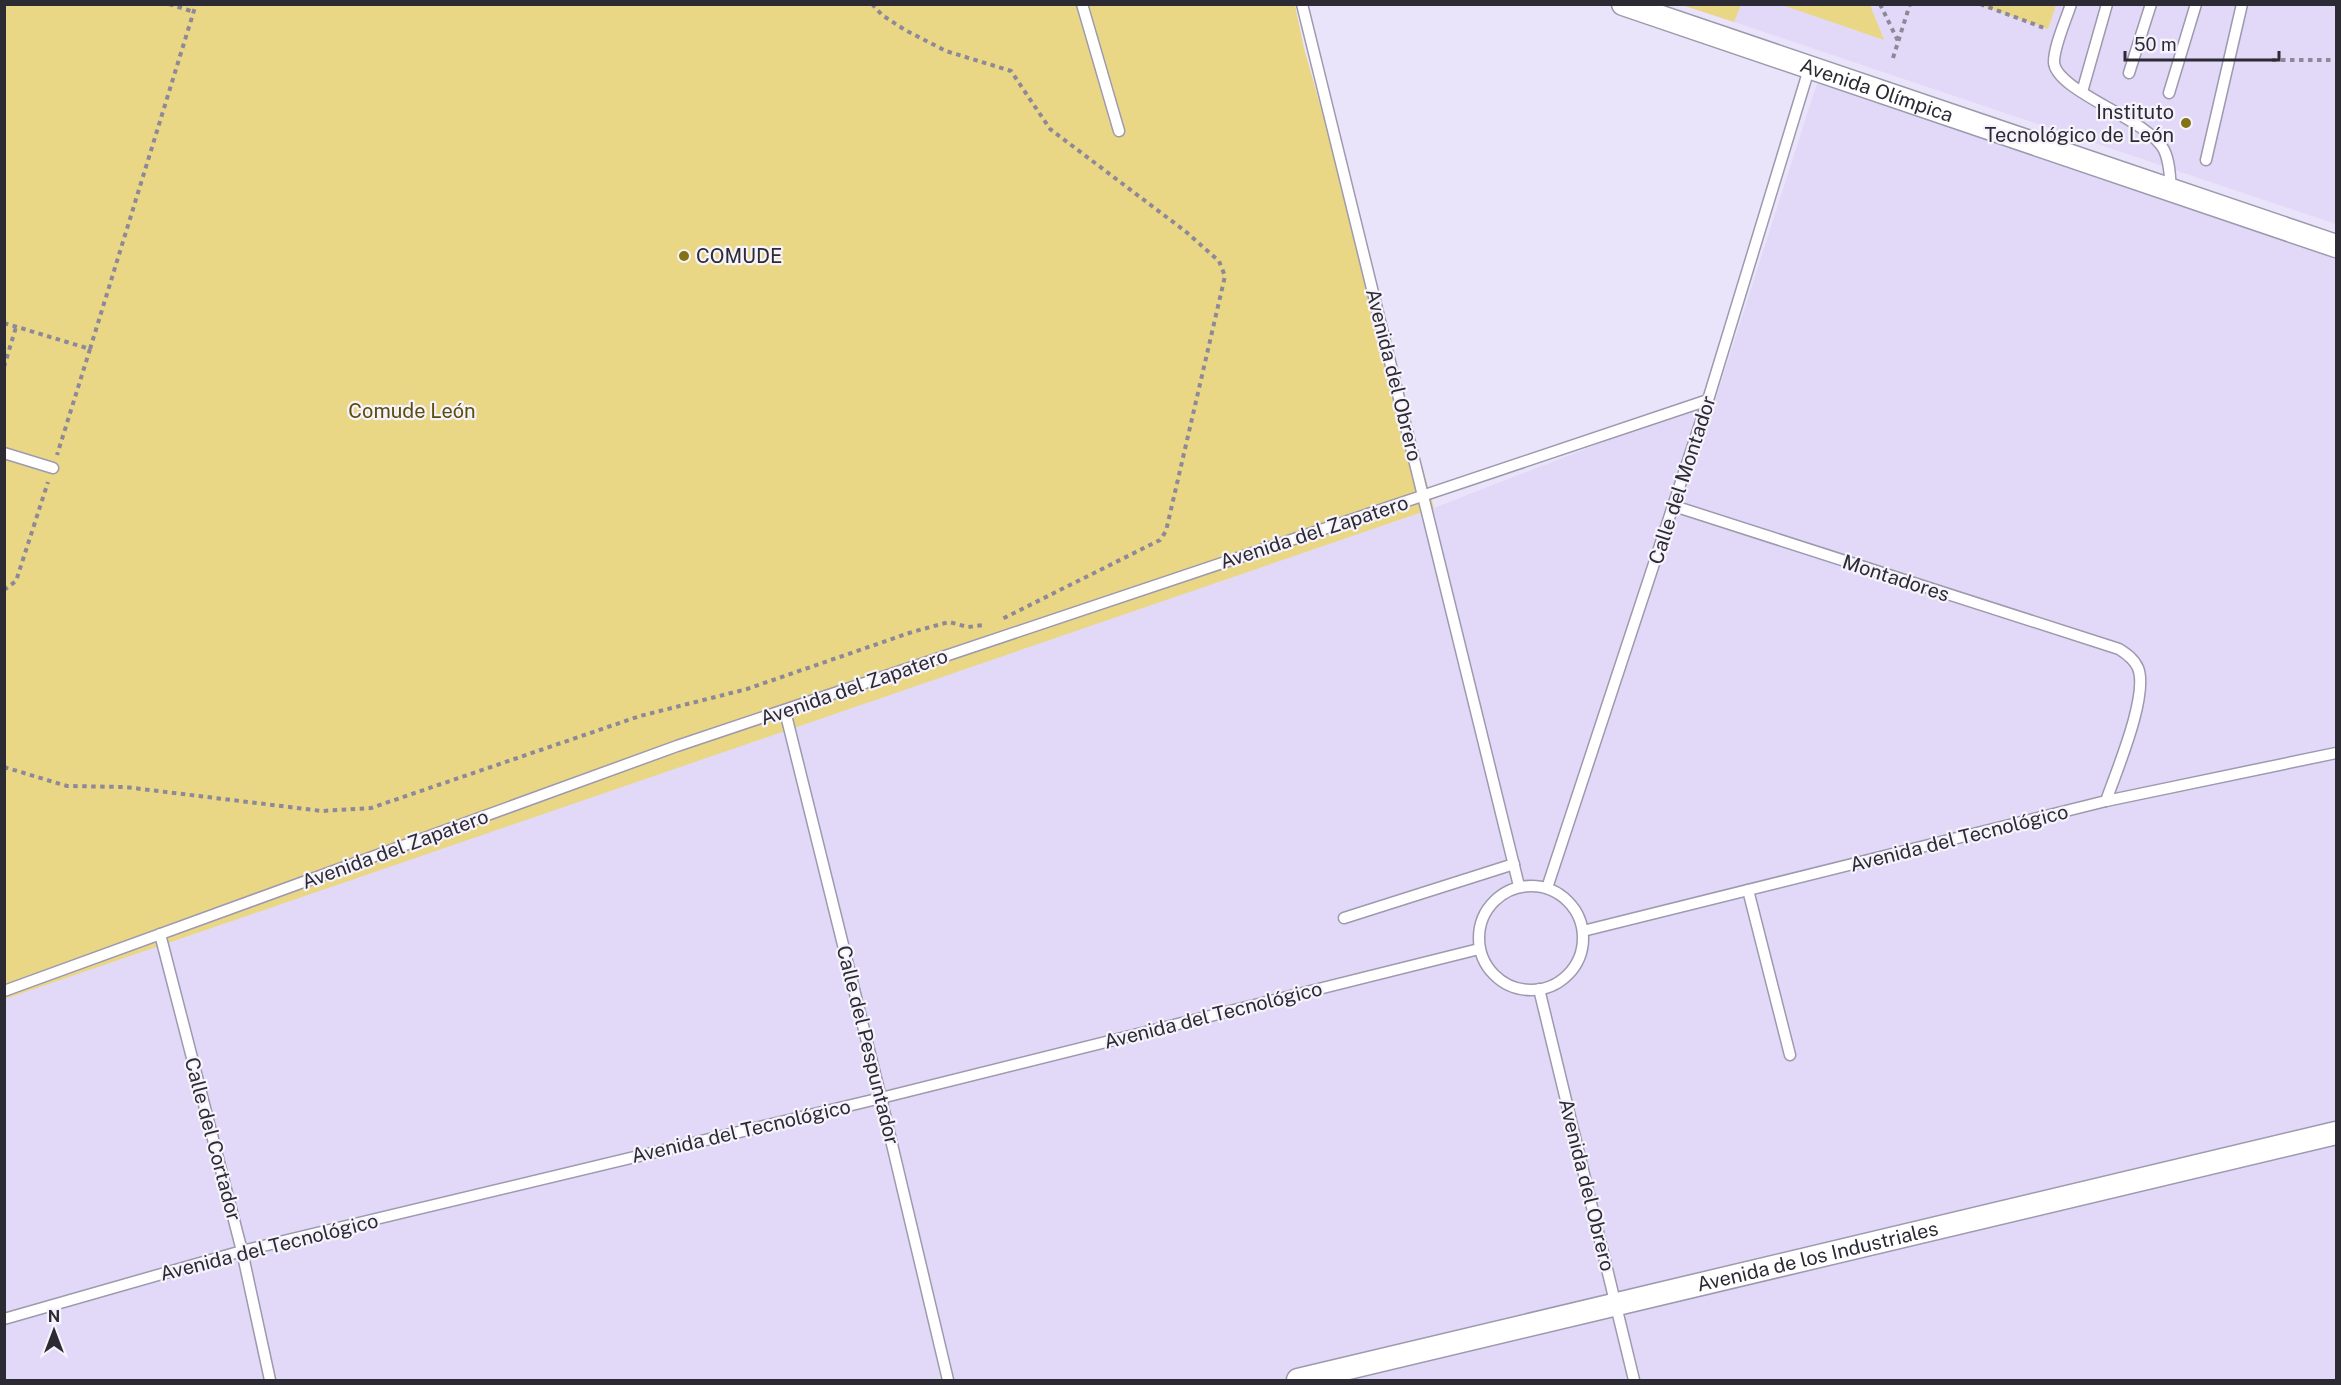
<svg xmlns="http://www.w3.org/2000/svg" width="2341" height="1385" font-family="'Public Sans',sans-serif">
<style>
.built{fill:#e1d9f7}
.green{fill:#ead785}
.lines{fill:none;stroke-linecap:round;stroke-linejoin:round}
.lane-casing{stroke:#9e99ae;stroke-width:13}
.street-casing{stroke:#9e99ae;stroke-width:25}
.path{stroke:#8d8999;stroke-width:4;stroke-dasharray:4.5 4.5;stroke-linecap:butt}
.lane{stroke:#fff;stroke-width:10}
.street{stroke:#fff;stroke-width:22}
.poi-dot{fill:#857214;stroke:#f6f3fd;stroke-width:2}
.labels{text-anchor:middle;stroke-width:4.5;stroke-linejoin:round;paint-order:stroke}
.street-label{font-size:20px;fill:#2c2a33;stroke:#f6f3fd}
.poi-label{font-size:20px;fill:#2c2a33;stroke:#f6f3fd;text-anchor:end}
.park-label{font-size:20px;fill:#5b4d0b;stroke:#f6f3fd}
</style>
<rect width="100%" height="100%" fill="#eae4fb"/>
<!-- built -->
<g class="built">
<path d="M1682,5H2336V224L1734,22Z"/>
<path d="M1818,80L2336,251V1380H5L4,995L1434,508L1716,398Z"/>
</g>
<!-- green -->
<g class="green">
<path d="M4,5H1295L1304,48L1434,508L5,999Z"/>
<path d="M1682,5H1741L1734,22Z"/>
<path d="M1782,5H1870L1884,40Z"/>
<path d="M1980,5L2056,4V5L2048,29Z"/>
</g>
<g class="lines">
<defs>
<g id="lane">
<path d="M1082,4L1119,131"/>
<path d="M1302,4L1519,886"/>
<path d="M2071,4C2066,20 2054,46 2054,62C2055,91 2150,120 2164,150C2170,162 2170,178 2171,191"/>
<path d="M2129,73L2151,4"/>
<path d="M2082,92L2107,4"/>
<path d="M2169,93L2196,4"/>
<path d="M2206,160L2242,4"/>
<path d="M4,453L53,468"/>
<path d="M1674,506L2119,649C2127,654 2134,659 2138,668C2149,695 2116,772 2106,801"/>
<path d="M785,711L881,1098L948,1380"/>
<circle cx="1531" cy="938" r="52"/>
<path d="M1547,888L1708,400L1809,69"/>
<path d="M1748,890L1790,1055"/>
<path d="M1344,918L1514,864"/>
<path d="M1583,931L2106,801L2336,753"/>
<path d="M160,934L242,1251L270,1380"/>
<path d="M1539,989L1634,1380"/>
<path d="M4,991L677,746L1708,400"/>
<path d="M4,1319L242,1251L881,1098L1479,949"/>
</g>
<g id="street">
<path id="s1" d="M1623,4L2336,246"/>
<path id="s2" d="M1298,1380L2336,1133"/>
</g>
</defs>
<!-- lane casing -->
<use href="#lane" class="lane-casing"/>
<!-- street casing -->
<use href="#street" class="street-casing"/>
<!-- path -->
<g class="path">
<path d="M169,4L194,12"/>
<path d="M872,4L882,15L905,30L946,51L1011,71L1050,129L1185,231L1219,261L1225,276L1166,531L1160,540L1002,619"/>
<path d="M1880,4L1898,41"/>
<path d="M1980,4L2047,29"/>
<path d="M1893,58L1910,4"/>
<path d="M2272,60H2336"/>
<path d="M4,323L90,349L57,455"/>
<path d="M90,349L196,4"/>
<path d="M4,367L16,327"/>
<path d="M4,590L16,581L48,482"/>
<path d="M4,767L67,786L125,787L322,811L371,808L640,716L747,689L912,632L949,622L968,627L984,625"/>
</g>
<!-- lane -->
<use href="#lane" class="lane"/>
<!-- street -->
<use href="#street" class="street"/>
</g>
<!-- markers -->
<g class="poi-dot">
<circle cx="2186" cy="123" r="6"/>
<circle cx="684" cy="256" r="6"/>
</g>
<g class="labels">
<!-- street labels -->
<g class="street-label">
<text dy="7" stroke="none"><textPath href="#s1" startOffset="268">Avenida Olímpica</textPath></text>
<text transform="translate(1394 375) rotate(76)" y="7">Avenida del Obrero</text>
<text transform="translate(1682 480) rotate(-72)" y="7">Calle del Montador</text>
<text transform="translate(1314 532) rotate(-18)" y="7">Avenida del Zapatero</text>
<text transform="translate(1896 578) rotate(18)" y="7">Montadores</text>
<text transform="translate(854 687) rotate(-19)" y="7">Avenida del Zapatero</text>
<text transform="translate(1959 838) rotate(-14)" y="7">Avenida del Tecnológico</text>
<text transform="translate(395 849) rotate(-20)" y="7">Avenida del Zapatero</text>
<text transform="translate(1213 1015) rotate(-14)" y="7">Avenida del Tecnológico</text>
<text transform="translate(868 1045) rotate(76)" y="7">Calle del Pespuntador</text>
<text transform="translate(741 1131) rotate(-13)" y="7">Avenida del Tecnológico</text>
<text transform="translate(213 1139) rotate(75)" y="7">Calle del Cortador</text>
<text transform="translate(1587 1185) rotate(76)" y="7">Avenida del Obrero</text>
<text transform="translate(269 1247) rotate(-14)" y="7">Avenida del Tecnológico</text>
<text dy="7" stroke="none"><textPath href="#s2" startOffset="534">Avenida de los Industriales</textPath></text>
</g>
<!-- poi labels -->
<g class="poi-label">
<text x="2174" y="119">Instituto<tspan x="2174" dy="23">Tecnológico de León</tspan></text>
<text x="696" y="263" text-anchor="start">COMUDE</text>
</g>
<!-- park labels -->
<g class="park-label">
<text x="412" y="418">Comude León</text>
</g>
</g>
<!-- border -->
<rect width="2341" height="1385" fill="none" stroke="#2c2a33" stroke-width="12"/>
<!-- north arrow -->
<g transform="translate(54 1331)" stroke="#f6f3fd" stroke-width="4.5" paint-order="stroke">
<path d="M0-4.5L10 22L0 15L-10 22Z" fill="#2c2a33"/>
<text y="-9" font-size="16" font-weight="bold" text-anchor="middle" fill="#2c2a33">N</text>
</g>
<!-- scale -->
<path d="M2125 51v9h154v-9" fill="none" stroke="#2c2a33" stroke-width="3"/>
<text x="2134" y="51" font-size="18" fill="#2c2a33" stroke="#f6f3fd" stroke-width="4.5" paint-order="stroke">50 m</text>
</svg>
